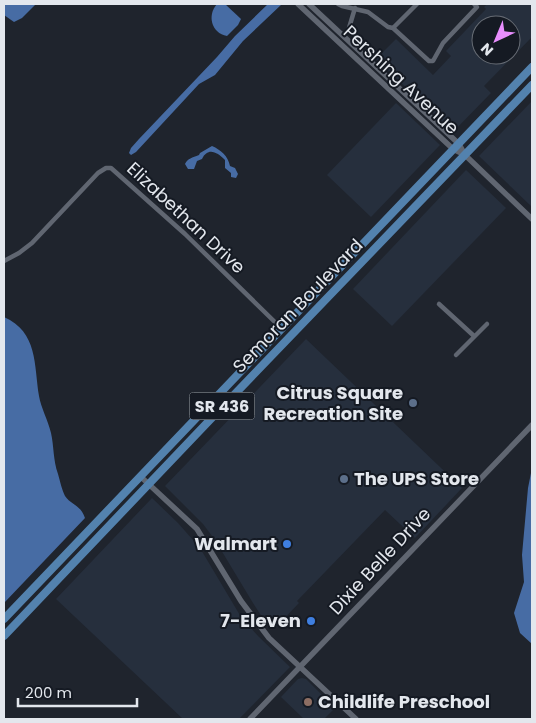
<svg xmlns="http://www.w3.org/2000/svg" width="536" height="723" font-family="Poppins,sans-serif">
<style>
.built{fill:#262f3d;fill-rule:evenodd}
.water{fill:#476ca4}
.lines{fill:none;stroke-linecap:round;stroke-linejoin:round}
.minor{stroke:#606671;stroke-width:4.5}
.tertiary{stroke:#606671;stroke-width:5.5}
.primary{stroke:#5382ae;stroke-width:8}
.service-dot{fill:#5c6f8a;stroke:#151a23;stroke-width:2}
.shop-dot{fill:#3f7fe0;stroke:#151a23;stroke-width:2}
.education-dot{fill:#8d6e63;stroke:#151a23;stroke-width:2}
.labels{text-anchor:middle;stroke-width:4;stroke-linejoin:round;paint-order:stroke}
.shield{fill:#151a23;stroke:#a5aab0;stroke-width:1}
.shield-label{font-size:16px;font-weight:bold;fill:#e3e7ed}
.street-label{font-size:18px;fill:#e3e7ed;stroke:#151a23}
.poi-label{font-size:18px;font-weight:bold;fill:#e3e7ed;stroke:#151a23;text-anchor:end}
</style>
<rect width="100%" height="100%" fill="#1f242d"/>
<!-- built -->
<g class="built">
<path d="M487,4H532V37L484,86L491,93L453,132L376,59L396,39L433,75L451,56L446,51L486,9L484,7ZM481,25H511V55H481Z"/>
<path d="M532,101V207L479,156Z"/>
<path d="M396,103L440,145L371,217L327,175Z"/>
<path d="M466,170L506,208L392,326L353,289Z"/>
<path d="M306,339L462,488L415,538L385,510L297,601L299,603L275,628L260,614L253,603L215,540L203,524L165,486Z"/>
<path d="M152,498L178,523L200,548L241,617L258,636L290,667L239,719H183L56,599Z"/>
<path d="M302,678L306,679L335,708L324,719H304L281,697L298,679Z"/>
</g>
<!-- water -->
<g class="water">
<path d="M5,4H36L22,18L14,22L4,15Z"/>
<path d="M217,4H225L241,19L238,25L227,36C211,33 207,15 217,4Z"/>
<path d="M268,4H282L243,41L215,75L199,84L136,152L131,155L129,153L131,148L139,139L217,57L235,36Z"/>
<path d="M212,146C221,150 228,156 230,166L235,168L238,174L236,178L231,177V173L225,168V160C217,152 208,147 202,159L197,161L194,169H188L185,164C188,158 192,158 199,155L200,153Z"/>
<path d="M4,317C38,332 34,365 39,396C41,408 48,420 51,433C54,446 53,460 58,474C60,481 62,490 65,496C71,505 80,504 85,518L4,603Z"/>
<path d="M532,468V644L520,633L514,613L524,582L522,555L528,488Z"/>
</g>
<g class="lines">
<!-- minor -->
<g class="minor">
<path d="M338,4L342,6L368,12L388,27L393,28L429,61H433L443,43L477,7L474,4"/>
<path d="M349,28L355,8"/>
<path d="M393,28L417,4"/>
<path d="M4,261L19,253L32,243L98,173L106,168H111L185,234L281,328"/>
<path d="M439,304L474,336"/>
<path d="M456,355L487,324"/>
</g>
<!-- tertiary -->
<g class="tertiary">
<path d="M298,4L453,149L465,155"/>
<path d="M309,4L459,144L465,155L532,219"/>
<path d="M140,476L197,529L241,601L269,638L356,719"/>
<path d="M250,719L532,425"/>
</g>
<!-- primary -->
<g class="primary">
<path d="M4,619L532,67"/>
<path d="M4,636L206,424L532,85"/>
</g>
</g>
<!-- markers -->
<g class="service-dot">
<circle cx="413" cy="403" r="5"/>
<circle cx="344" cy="479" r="5"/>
</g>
<g class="shop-dot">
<circle cx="287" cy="544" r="5"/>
<circle cx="311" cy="621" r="5"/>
</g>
<circle class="education-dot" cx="308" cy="702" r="5"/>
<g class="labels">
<!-- shield labels -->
<rect class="shield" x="189.5" y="392.5" width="65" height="27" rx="4"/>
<g class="shield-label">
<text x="222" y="412">SR 436</text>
</g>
<!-- street labels -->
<g class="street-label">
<text transform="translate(401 80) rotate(43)" y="6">Pershing Avenue</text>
<text transform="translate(186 218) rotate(43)" y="6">Elizabethan Drive</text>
<text transform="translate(298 306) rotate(-46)" y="6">Semoran Boulevard</text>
<text transform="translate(380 561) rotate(-47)" y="6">Dixie Belle Drive</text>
</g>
<!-- poi labels -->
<g class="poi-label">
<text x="403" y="399">Citrus Square<tspan x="403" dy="21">Recreation Site</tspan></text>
<text x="354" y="485" text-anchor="start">The UPS Store</text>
<text x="277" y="550">Walmart</text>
<text x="301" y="627">7-Eleven</text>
<text x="318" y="708" text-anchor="start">Childlife Preschool</text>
</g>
</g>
<!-- border -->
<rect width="536" height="723" fill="none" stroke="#e3e7ed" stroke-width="10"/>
<!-- north arrow -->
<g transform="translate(496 40) rotate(224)"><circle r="24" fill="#151a23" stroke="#676c74"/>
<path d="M0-4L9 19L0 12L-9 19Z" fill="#e98efe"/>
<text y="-8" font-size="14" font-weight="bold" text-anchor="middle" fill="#e3e7ed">N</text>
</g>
<!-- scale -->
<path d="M18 698v8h119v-8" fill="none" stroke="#e3e7ed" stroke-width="2.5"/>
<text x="25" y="698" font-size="15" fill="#e3e7ed" stroke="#151a23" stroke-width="4" paint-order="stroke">200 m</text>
</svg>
